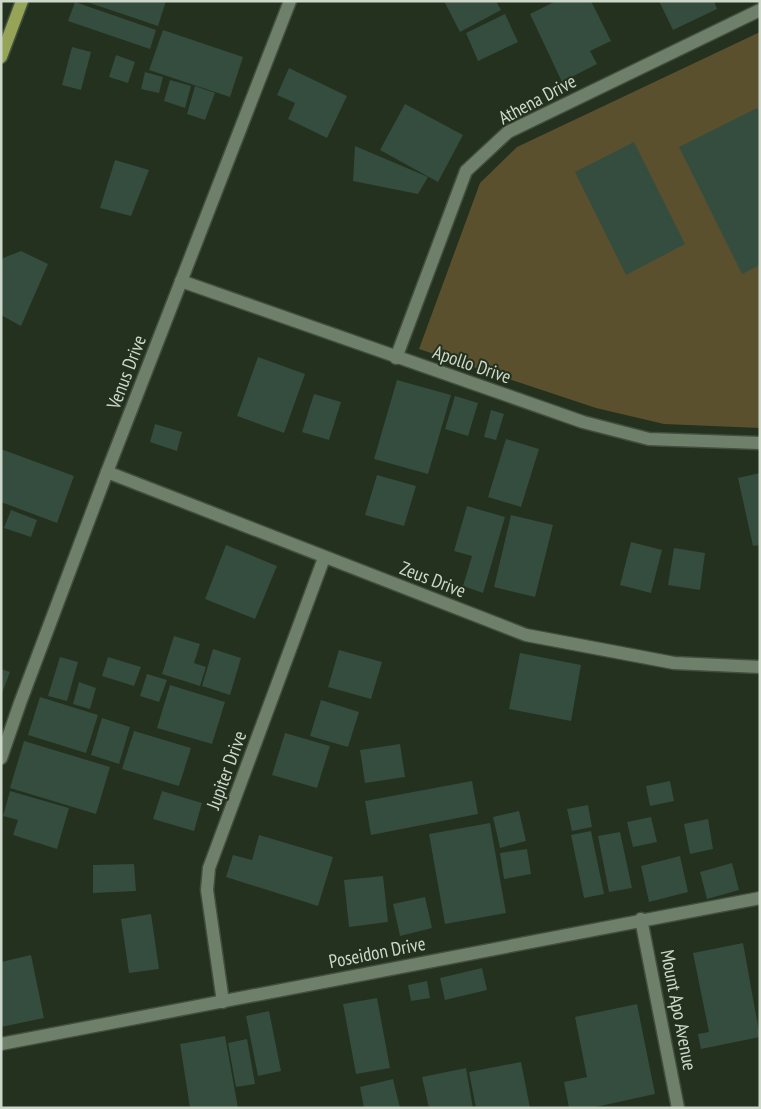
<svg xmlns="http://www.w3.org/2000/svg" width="761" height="1109" font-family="'PT Sans Narrow',sans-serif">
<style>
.green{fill:#5b502d}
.building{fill:#344d3f}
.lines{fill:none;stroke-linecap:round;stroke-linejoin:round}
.minor-casing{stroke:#424e3e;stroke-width:15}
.major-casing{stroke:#424e3e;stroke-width:15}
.minor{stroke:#6f806a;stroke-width:12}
.major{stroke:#95a456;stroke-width:12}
.labels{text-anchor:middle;stroke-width:4;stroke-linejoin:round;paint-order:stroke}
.street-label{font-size:19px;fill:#cdd7ca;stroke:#23311e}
</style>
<rect width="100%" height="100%" fill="#23311e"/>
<!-- green -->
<path class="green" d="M760,32V428L664,424L596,408L419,349L480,183L517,147Z"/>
<!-- building -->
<g class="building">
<path d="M84,1H166L158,26Z"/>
<path d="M444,1H496L501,10L460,32Z"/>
<path d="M556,1H591L611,41L590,51L597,64L562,82L530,14Z"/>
<path d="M659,1H714L717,9L673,30Z"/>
<path d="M75,2L156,30L150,49L68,21Z"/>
<path d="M505,14L518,42L478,61L466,33Z"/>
<path d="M163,30L243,57L230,97L149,70Z"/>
<path d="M72,47L91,52L81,90L62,85Z"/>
<path d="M116,55L135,62L128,83L109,77Z"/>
<path d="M289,68L347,96L327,138L288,119L295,103L277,95Z"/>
<path d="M145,72L163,77L159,93L141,89Z"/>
<path d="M170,80L191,86L185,108L164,101Z"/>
<path d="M195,86L215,93L205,120L187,114Z"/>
<path d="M405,104L463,135L438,182L380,150Z"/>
<path d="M757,108L760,113V265L742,274L679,147Z"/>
<path d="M634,142L685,244L626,275L575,172Z"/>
<path d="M355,146L428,177L418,194L353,181Z"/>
<path d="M115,160L149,170L131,216L100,208Z"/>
<path d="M21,251L48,264L21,326L1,315V266L3,258Z"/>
<path d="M258,357L305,374L284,433L237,416Z"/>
<path d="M397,380L451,395L428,474L374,459Z"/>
<path d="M314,394L341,402L329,440L302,432Z"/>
<path d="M455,396L478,403L468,436L445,429Z"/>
<path d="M491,410L504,414L496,440L484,437Z"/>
<path d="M155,424L182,432L177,451L150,442Z"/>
<path d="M506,439L539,449L521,507L488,497Z"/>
<path d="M1,449L74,476L57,523L1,502Z"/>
<path d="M760,473V545L753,546L738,478Z"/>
<path d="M377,475L416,486L404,526L365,515Z"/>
<path d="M467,506L505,517L483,593L463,586L472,556L454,551Z"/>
<path d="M11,510L37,520L31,537L4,528Z"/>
<path d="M511,515L553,525L535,597L494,587Z"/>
<path d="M631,542L662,550L651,593L620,585Z"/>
<path d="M226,545L277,566L255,619L205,599Z"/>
<path d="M674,548L705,553L700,590L668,585Z"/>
<path d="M174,636L200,644L194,663L206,667L200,686L162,674Z"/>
<path d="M213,649L241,658L230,695L202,686Z"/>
<path d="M339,650L382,662L371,699L328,687Z"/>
<path d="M520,653L581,665L571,721L509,709Z"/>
<path d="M60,657L78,662L67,701L48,696Z"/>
<path d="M108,657L141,667L134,686L102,676Z"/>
<path d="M1,669L10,672L1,696Z"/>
<path d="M147,674L167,680L159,702L140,696Z"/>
<path d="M79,682L96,688L90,709L73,704Z"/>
<path d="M170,685L225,702L212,744L157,728Z"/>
<path d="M40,697L98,715L86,753L28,735Z"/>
<path d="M321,700L359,712L348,747L310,736Z"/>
<path d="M102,718L130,727L119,764L91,755Z"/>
<path d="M134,731L191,748L179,786L122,769Z"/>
<path d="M285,733L330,746L317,788L272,775Z"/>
<path d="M24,741L110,767L96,814L10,788Z"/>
<path d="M400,744L405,777L365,783L360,750Z"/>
<path d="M472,781L478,814L371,835L365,801Z"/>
<path d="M670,781L674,801L650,806L646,786Z"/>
<path d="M10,791L69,808L57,849L13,835L18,820L3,816Z"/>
<path d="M162,791L202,803L194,831L153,819Z"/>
<path d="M588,805L592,827L572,831L567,809Z"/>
<path d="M519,811L526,841L500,848L493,817Z"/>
<path d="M651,817L657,842L633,847L627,822Z"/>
<path d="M708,819L713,849L690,854L684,824Z"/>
<path d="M490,823L506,913L445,924L429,834Z"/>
<path d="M591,831L604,894L584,898L571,835Z"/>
<path d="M620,832L632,888L609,892L598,836Z"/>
<path d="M259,835L333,857L318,906L226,877L233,855L252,860Z"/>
<path d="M527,849L531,874L504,879L500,853Z"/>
<path d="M680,856L688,892L649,902L641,866Z"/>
<path d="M732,863L739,890L707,899L700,872Z"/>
<path d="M134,864L136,891L93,893V865Z"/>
<path d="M383,876L388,922L349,927L344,880Z"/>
<path d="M425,897L432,928L400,936L393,904Z"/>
<path d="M151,914L159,969L129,973L121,919Z"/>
<path d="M743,943L760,1037L701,1049L698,1034L709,1032L693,953Z"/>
<path d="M31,955L44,1018L1,1027V962Z"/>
<path d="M482,968L487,990L445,1000L440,978Z"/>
<path d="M427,981L430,998L411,1001L408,985Z"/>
<path d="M377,998L390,1068L356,1074L343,1004Z"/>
<path d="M637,1004L655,1094L591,1108H569L564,1082L587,1077L575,1017Z"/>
<path d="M269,1011L281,1071L258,1076L246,1016Z"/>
<path d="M225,1036L238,1108H190L180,1044Z"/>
<path d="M247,1039L255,1084L236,1087L228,1043Z"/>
<path d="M521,1062L530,1108H476L469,1072Z"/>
<path d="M466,1068L473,1108H429L422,1077Z"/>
<path d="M393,1079L400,1108H364L360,1087Z"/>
</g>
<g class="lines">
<defs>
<g id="minor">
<path d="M181,281L583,422L649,439L760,443"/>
<path d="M396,358L466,171L508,132L760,10"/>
<path d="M107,472L526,635L674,663L760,667"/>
<path d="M1,758L20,703L107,472L290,1"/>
<path d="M641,919L678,1108"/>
<path d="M223,1002L207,890L209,868L324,558"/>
<path d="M1,1044L760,898"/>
</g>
<path id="major" d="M1,57L22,1"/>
</defs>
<!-- minor casing -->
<use href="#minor" class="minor-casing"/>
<!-- major casing -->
<use href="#major" class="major-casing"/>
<!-- minor -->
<use href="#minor" class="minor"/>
<!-- major -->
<use href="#major" class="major"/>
</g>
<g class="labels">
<!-- street labels -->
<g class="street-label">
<text transform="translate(537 99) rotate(-28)" y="7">Athena Drive</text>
<text transform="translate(472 364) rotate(19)" y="7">Apollo Drive</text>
<text transform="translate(126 372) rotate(-69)" y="7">Venus Drive</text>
<text transform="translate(433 579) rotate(21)" y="7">Zeus Drive</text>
<text transform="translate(226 770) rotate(-70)" y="7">Jupiter Drive</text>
<text transform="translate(377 952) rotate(-11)" y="7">Poseidon Drive</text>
<text transform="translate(679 1010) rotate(79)" y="7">Mount Apo Avenue</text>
</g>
</g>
<!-- border -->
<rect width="761" height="1109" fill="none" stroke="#cdd7ca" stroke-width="5"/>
</svg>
